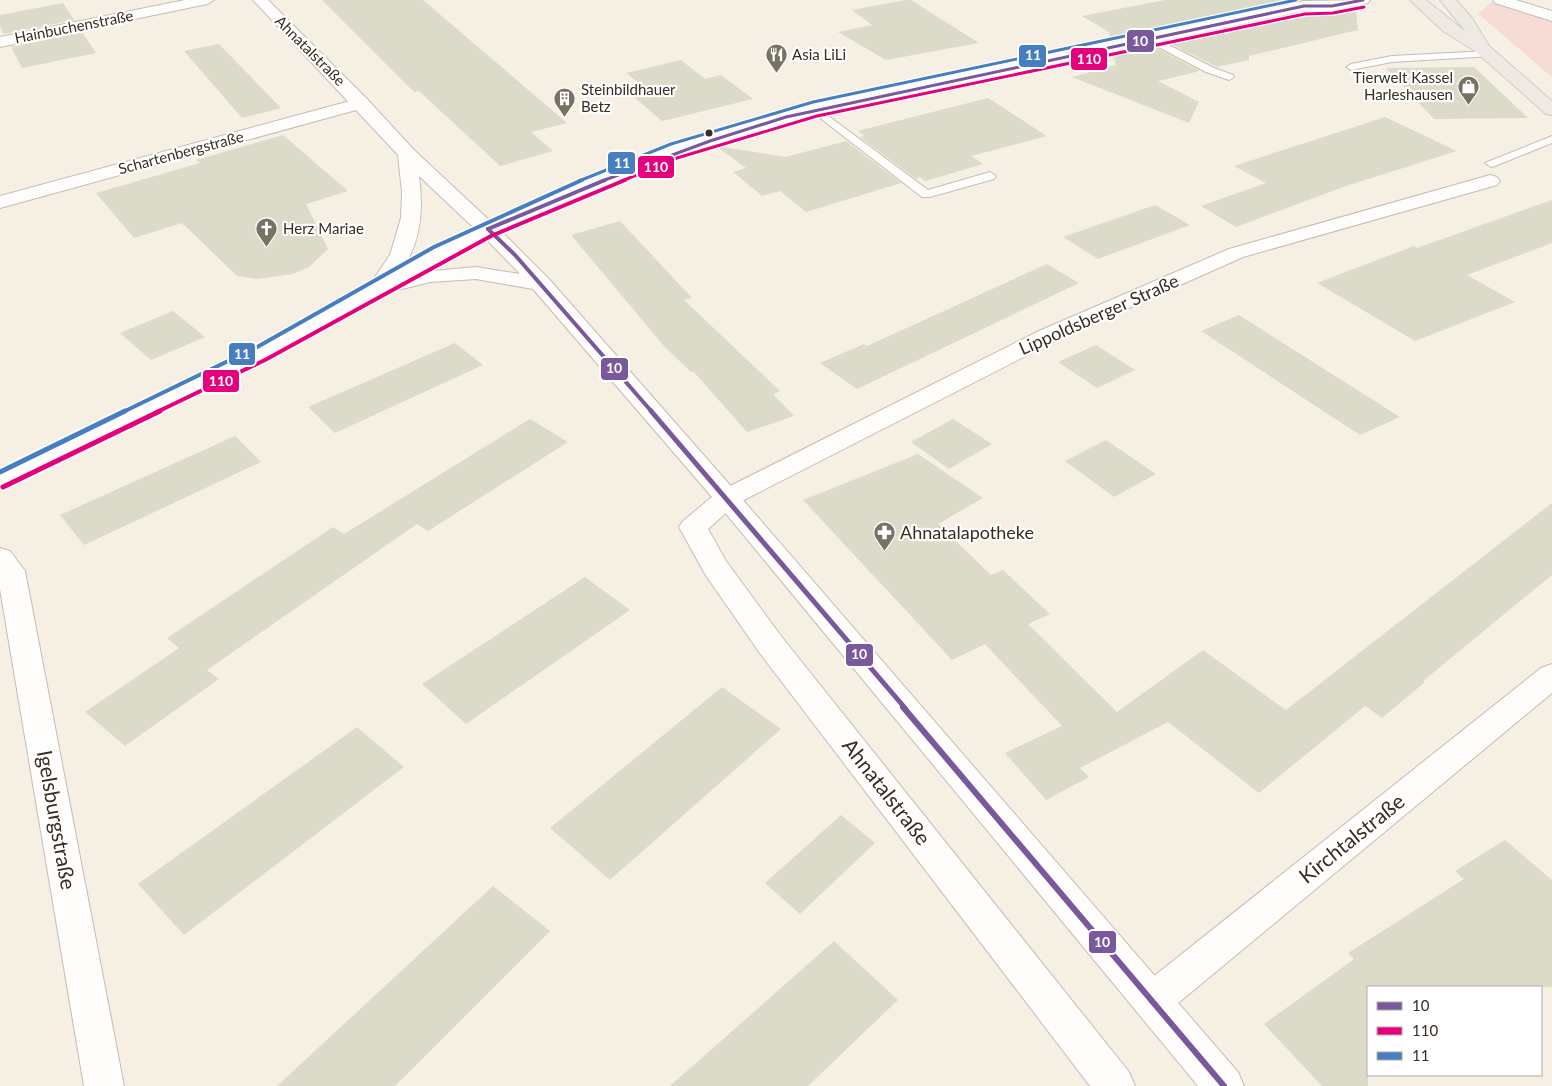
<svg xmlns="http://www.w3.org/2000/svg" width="1552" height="1086" font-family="Lato,sans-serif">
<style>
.green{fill:#f7dbd6}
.building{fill:#dcdbca}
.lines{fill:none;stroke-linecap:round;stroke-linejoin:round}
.lane-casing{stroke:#c3bdb2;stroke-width:2}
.street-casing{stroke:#c3bdb2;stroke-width:2}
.secondary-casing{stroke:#c3bdb2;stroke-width:2}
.primary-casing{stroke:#cfccc5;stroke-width:2}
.lane{fill:#fefdfb;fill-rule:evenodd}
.street{fill:#fefdfb;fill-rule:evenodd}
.secondary{fill:#fefdfb;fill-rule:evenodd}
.primary{fill:#efe9e4;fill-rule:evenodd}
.bus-1-far3-casing{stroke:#fff;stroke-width:5.5}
.bus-1-far2-casing{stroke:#fff;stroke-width:7}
.bus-1-far1-casing{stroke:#fff;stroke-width:9}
.bus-1-casing{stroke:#fff;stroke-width:10}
.bus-2-far2-casing{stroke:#fff;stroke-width:5.5}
.bus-2-far1-casing{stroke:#fff;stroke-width:7}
.bus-2-casing{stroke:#fff;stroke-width:9}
.bus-3-far2-casing{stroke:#fff;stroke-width:5.5}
.bus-3-far1-casing{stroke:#fff;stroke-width:7}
.bus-3-casing{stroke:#fff;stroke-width:9}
.bus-1-far3{stroke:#79589c;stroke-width:3}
.bus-1-far2{stroke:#79589c;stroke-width:4}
.bus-1-far1{stroke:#79589c;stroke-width:5}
.bus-1{stroke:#79589c;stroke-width:6}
.bus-2-far2{stroke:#e5007d;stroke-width:3}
.bus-2-far1{stroke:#e5007d;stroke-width:4}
.bus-2{stroke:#e5007d;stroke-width:5}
.bus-3-far2{stroke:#477ec0;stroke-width:3}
.bus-3-far1{stroke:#477ec0;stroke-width:4}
.bus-3{stroke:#477ec0;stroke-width:5}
.bus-dot{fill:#352e21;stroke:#fff;stroke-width:2}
.labels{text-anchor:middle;stroke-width:4.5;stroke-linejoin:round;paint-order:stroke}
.far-street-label{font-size:15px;fill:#352e21;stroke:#fff}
.far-poi-label{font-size:15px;fill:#352e21;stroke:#fff;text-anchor:start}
.street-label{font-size:18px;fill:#352e21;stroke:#fff}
.poi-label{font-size:18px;fill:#352e21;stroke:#fff;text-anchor:start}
.near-street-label{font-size:21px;fill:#352e21;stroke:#fff}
.line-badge{stroke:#fff;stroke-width:2}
.badge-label{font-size:14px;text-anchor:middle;font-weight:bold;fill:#fff}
</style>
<rect width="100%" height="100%" fill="#f5efe4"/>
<!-- green -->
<path class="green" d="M1492,2L1552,21V77L1478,14Z"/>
<!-- building -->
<g class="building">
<path d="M322,0H423L567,123L531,132L553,151L500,166L419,91L414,92Z"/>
<path d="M906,0H911L979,43L886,60L838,32L872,25L852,10Z"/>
<path d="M1165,0H1300L1110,40L1109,32L1082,16Z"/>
<path d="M63,3L74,20L4,34L0,26V15Z"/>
<path d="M1356,8L1358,30L1249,56V60L1217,67L1167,42L1304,13H1332Z"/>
<path d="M82,32L96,53L22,68L11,47Z"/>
<path d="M219,44L281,108L242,118L184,51Z"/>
<path d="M1151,45L1200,71L1158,81L1199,102L1189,123L1072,77L1116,65L1113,53Z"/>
<path d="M681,60L705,79L721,75L753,99L662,121L628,92L645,88L626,73Z"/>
<path d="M1474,67L1528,118L1434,119L1386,68Z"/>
<path d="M988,98L1047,136L971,156L983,164L926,181L920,177L916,179L860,137L865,136L858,131Z"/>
<path d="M1385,117L1457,151L1349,185L1236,227L1201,206L1266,183L1234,166Z"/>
<path d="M283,135L348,191L306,204L328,249L309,267L293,274L258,279L237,276L182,223L134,238L96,193L200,163L196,160Z"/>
<path d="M846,141L901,183L806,212L780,191L762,196L733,172L746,168L716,146L786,157Z"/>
<path d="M1552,200V243L1467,275L1515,302L1415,341L1317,283L1414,246L1417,248Z"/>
<path d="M1155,205L1190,225L1098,259L1063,237Z"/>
<path d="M620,221L692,298L684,300L780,391L773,394L794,416L747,432L693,371L691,372L664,346L571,235Z"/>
<path d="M1047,264L1079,283L857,389L820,363L864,344L867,346Z"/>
<path d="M173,311L205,337L151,360L120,333Z"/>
<path d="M1239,315L1400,417L1360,435L1201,331Z"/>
<path d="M455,343L483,365L335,433L308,407Z"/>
<path d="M1096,345L1135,370L1097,388L1058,362Z"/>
<path d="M530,419L568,442L428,531L417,524L207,670L219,679L125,746L85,712L179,648L167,638L333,527L344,534Z"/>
<path d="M953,419L992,444L949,469L911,442Z"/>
<path d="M235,436L261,462L84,545L60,515Z"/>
<path d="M1106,440L1156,474L1114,497L1065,461Z"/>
<path d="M918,454L983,498L938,524L991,575L1003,570L1050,614L1028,624L1117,712L1203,650L1286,710L1552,503V575L1423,681L1425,682L1382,718L1365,706L1259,793L1168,722L1080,768L1089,777L1046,800L1005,753L1062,726L985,644L952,660L803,500Z"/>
<path d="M585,577L630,610L466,724L422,684Z"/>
<path d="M722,687L781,729L610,880L550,828Z"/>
<path d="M357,727L404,767L184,935L138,884Z"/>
<path d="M841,815L875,843L800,914L765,883Z"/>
<path d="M1505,840L1552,880V987H1368V1086H1322L1264,1024L1354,959L1348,953L1464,879L1455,871Z"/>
<path d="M493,886L550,931L395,1086H277Z"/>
<path d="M834,941L898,1000L808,1086H670Z"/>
</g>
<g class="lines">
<defs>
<g id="lane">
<path d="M1151,36L1214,68L1233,75L1234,77L1229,80L1206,72L1147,41V37Z"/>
<path d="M1488,51L1493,54L1492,56L1392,62L1351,70L1346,67L1351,64L1392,56Z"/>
<path d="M815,106L928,190L990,172L996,176L994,179L930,197H922L811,111L809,109Z"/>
<path d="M1552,136V143L1495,166L1491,167L1485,163Z"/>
</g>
<g id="street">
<path d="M185,0H214L207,4L0,47V37Z"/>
<path d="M1493,0H1516L1552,11V21L1495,3Z"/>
<path d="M361,98L367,99L370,103L367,107L0,208V196Z"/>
<path d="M1490,175L1497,177L1500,181L1497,185L1243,257L1055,341L736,504L708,529L726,561L781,636L1129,1072L1135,1086H1090L759,652L705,574L679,527L683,521L718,492L1039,331L1229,249Z"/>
<path d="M0,548L10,551L25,571L124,1086H84L0,589Z"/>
<path d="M1552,664V693L1165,1014L1152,1019L1139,1014L1133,1001L1139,988L1541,668Z"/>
</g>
<path id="secondary" d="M253,0H268L367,99L414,150L490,221L667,147L809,105L1304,1L1370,0L1368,3L1332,11H1304L818,114L681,155L501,231L549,279L736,492L1238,1072L1244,1086H1198L718,504L533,289L476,279L430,282L402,289L394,287L270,358L9,486L0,488V470L254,348L370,284L390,255L401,218L402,192L398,155ZM419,176L474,228L405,264C422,238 423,206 419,176ZM485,238L520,274L476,267L422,272Z"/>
<path id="primary" d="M1410,0H1426L1466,32L1440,0H1456L1472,18L1489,46L1552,101V115L1546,114L1475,51L1443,31Z"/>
</defs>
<!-- lane casing -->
<use href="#lane" class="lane-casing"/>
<!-- street casing -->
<use href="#street" class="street-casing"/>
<!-- secondary casing -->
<use href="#secondary" class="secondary-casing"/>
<!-- primary casing -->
<use href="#primary" class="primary-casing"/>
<!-- lane -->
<use href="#lane" class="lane"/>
<!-- street -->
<use href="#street" class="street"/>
<!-- secondary -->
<use href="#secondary" class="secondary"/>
<!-- primary -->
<use href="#primary" class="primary"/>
<defs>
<path id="bus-1-far3" d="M602,181L710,141L786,117L1304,6H1332L1363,0"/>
<g id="bus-1-far2">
<path d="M488,229L515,255L652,412"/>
<path d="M488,229L605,180"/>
</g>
<path id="bus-1-far1" d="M651,411L905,708"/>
<path id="bus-1" d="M903,707L1224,1086"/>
<path id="bus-2-far2" d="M622,181L677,158L817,116L1305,14L1333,13L1364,7"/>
<path id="bus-2-far1" d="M157,412L265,360L491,236L625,180"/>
<path id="bus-2" d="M3,487L160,411"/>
<path id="bus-3-far2" d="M579,181L671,144L813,102L1296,0"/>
<path id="bus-3-far1" d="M123,412L259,346L434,247L582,180"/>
<path id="bus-3" d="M0,472L125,411"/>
</defs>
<!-- bus-1-far3 casing -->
<use href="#bus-1-far3" class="bus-1-far3-casing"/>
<!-- bus-1-far2 casing -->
<use href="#bus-1-far2" class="bus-1-far2-casing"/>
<!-- bus-1-far1 casing -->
<use href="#bus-1-far1" class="bus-1-far1-casing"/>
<!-- bus-1 casing -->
<use href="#bus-1" class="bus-1-casing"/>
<!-- bus-2-far2 casing -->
<use href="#bus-2-far2" class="bus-2-far2-casing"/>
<!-- bus-2-far1 casing -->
<use href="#bus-2-far1" class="bus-2-far1-casing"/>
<!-- bus-2 casing -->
<use href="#bus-2" class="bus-2-casing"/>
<!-- bus-3-far2 casing -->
<use href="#bus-3-far2" class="bus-3-far2-casing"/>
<!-- bus-3-far1 casing -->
<use href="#bus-3-far1" class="bus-3-far1-casing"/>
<!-- bus-3 casing -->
<use href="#bus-3" class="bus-3-casing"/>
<!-- bus-1-far3 -->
<use href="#bus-1-far3" class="bus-1-far3"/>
<!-- bus-1-far2 -->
<use href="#bus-1-far2" class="bus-1-far2"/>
<!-- bus-1-far1 -->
<use href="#bus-1-far1" class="bus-1-far1"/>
<!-- bus-1 -->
<use href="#bus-1" class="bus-1"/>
<!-- bus-2-far2 -->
<use href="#bus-2-far2" class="bus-2-far2"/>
<!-- bus-2-far1 -->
<use href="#bus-2-far1" class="bus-2-far1"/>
<!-- bus-2 -->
<use href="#bus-2" class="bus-2"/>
<!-- bus-3-far2 -->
<use href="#bus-3-far2" class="bus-3-far2"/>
<!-- bus-3-far1 -->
<use href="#bus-3-far1" class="bus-3-far1"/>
<!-- bus-3 -->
<use href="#bus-3" class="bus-3"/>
</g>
<!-- icons -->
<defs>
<symbol id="restaurant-pin" viewBox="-11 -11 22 30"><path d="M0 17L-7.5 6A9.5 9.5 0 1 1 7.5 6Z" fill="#787265" stroke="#fff"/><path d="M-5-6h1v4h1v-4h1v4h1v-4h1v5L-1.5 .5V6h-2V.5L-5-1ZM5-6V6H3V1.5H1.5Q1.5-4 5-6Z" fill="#fff"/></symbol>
<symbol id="shop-pin" viewBox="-11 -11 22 30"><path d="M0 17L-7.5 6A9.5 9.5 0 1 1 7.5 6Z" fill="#787265" stroke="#fff"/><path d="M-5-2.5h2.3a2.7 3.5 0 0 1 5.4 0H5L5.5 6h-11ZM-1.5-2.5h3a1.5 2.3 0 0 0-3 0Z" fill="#fff"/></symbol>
<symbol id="building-pin" viewBox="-11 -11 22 30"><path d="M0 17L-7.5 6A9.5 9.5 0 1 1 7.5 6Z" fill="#787265" stroke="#fff"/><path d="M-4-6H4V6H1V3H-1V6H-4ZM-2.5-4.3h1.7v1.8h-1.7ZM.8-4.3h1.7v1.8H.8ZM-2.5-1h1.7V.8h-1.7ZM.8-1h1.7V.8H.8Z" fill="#fff"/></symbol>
<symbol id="church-pin" viewBox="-11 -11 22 30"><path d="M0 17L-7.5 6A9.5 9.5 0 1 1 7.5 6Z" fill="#787265" stroke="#fff"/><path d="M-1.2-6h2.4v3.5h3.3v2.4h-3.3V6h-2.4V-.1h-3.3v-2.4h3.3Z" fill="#fff"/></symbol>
<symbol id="pharmacy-pin" viewBox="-11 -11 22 30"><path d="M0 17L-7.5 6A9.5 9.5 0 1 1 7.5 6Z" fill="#787265" stroke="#fff"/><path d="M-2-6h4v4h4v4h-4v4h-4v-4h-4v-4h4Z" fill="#fff"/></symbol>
</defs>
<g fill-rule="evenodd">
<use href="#restaurant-pin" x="764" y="42" width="25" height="34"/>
<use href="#shop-pin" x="1456" y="74" width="25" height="34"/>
<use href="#building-pin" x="552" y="86" width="25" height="34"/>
<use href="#church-pin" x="254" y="216" width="25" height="34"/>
<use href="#pharmacy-pin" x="872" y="520" width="25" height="34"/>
</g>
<!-- markers -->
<circle class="bus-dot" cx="709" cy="133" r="4.5"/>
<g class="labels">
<!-- far-street labels -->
<g class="far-street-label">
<text transform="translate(74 27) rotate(-11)" y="5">Hainbuchenstraße</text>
<text transform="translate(310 51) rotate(45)" y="5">Ahnatalstraße</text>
<text transform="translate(181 153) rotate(-15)" y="5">Schartenbergstraße</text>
</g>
<!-- far-poi labels -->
<g class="far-poi-label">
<text x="792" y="60">Asia LiLi</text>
<text x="1453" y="83" text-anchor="end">Tierwelt Kassel<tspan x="1453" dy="17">Harleshausen</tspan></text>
<text x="581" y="95">Steinbildhauer<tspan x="581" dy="17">Betz</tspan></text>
<text x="283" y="234">Herz Mariae</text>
</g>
<!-- street labels -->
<g class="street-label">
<text transform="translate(1099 315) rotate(-24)" y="6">Lippoldsberger Straße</text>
</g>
<!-- poi labels -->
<g class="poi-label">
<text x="900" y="539">Ahnatalapotheke</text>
</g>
<!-- near-street labels -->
<g class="near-street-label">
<text transform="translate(886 792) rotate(52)" y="7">Ahnatalstraße</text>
<text transform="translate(56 820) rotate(80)" y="7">Igelsburgstraße</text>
<text transform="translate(1352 839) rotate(-39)" y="7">Kirchtalstraße</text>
</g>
</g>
<g class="line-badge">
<rect x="1126" y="29" width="29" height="24" rx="5" fill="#79589c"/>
<rect x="1018" y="44" width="29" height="24" rx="5" fill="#477ec0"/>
<rect x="1070" y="47" width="38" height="24" rx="5" fill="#e5007d"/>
<rect x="607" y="151" width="29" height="24" rx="5" fill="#477ec0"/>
<rect x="637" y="155" width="38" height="24" rx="5" fill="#e5007d"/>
<rect x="228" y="342" width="28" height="24" rx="5" fill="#477ec0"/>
<rect x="600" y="357" width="29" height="24" rx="5" fill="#79589c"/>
<rect x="202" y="369" width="38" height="24" rx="5" fill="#e5007d"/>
<rect x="845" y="643" width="29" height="24" rx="5" fill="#79589c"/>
<rect x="1088" y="930" width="29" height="24" rx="5" fill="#79589c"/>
</g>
<g class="badge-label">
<text x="1140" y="46">10</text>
<text x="1033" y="60">11</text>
<text x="1089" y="64">110</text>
<text x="622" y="168">11</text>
<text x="656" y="172">110</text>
<text x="242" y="359">11</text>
<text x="614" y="373">10</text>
<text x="221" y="386">110</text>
<text x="859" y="659">10</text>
<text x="1102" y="947">10</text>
</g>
<!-- legend -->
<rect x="1367" y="986" width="175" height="90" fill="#ffffff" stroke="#aeaba6"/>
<rect x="1377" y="1002" width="25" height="8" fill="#79589c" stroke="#aeaba6"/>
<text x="1412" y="1011" font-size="15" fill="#352e21">10</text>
<rect x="1377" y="1027" width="25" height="8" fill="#e5007d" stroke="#aeaba6"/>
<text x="1412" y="1036" font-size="15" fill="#352e21">110</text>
<rect x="1377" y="1052" width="25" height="8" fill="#477ec0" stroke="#aeaba6"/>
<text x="1412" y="1061" font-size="15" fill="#352e21">11</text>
</svg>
